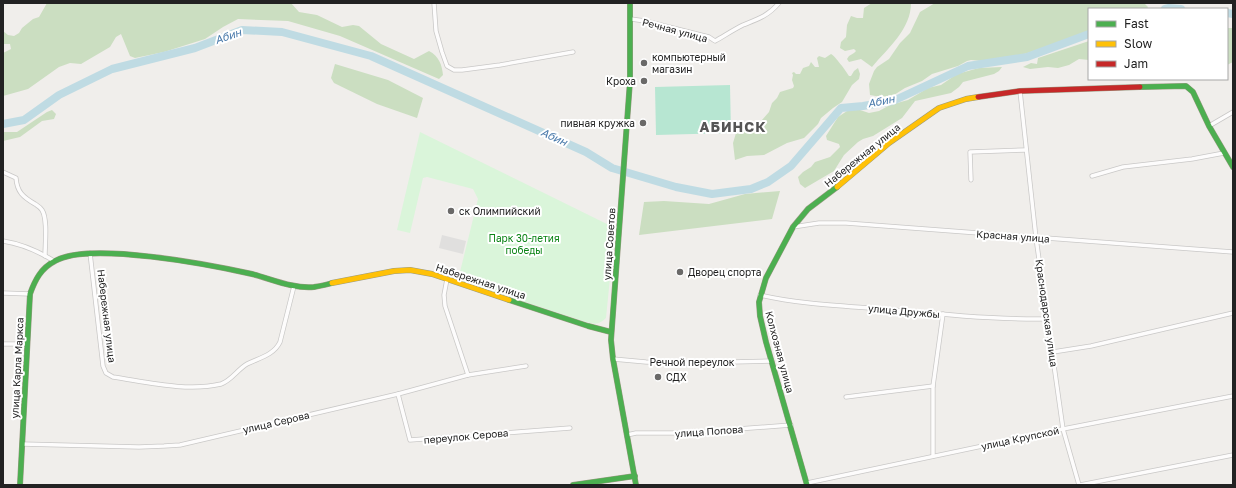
<svg xmlns="http://www.w3.org/2000/svg" width="1236" height="488" font-family="'Golos Text',sans-serif">
<style>
.forest{fill:#cbdec1}
.park{fill:#daf5da}
.pitch{fill:#b7e6d2}
.parking{fill:#e0dfde}
.lines{fill:none;stroke-linecap:round;stroke-linejoin:round}
.river{stroke:#bfdbe3;stroke-width:8}
.street-casing{stroke:#c9c8c7;stroke-width:5}
.fast-casing{stroke:#999a82;stroke-width:6}
.slow-casing{stroke:#999a82;stroke-width:6}
.jam-casing{stroke:#999a82;stroke-width:6}
.street{stroke:#fdfcfc;stroke-width:3.5}
.fast{stroke:#4caf50;stroke-width:5}
.slow{stroke:#ffc107;stroke-width:5}
.jam{stroke:#c62828;stroke-width:5}
.poi-dot{fill:#6a6968;stroke:#fff;stroke-width:1.5}
.labels{text-anchor:middle;stroke-width:4;stroke-linejoin:round;paint-order:stroke}
.street-label{font-size:10px;fill:#222;stroke:#fff}
.poi-label{font-size:10px;fill:#222;stroke:#fff;text-anchor:start}
.park-label{font-size:10px;fill:#0c8416;stroke:#fff}
.water-label{font-size:11px;font-style:italic;fill:#4a7aab;stroke:#fff}
.district-label{font-size:14px;font-weight:bold;letter-spacing:1px;fill:#555;stroke:#fff}
</style>
<rect width="100%" height="100%" fill="#f0eeeb"/>
<!-- forest -->
<g class="forest">
<path d="M47,3H291L299,12L317,15L342,27L353,25L359,26L381,44L414,59L429,51C439,56 442,65 443,75L439,79L340,36L288,21L238,19L223,27L205,39L164,52L135,58L130,56L121,34L116,37L110,47L81,64L70,63L59,67L28,89L3,96V53L11,49L10,44H3V31L8,35L14,36L19,33L22,28L33,19L39,17Z"/>
<path d="M872,3H911C911,29 888,48 872,67L861,59L849,62L847,59L849,56L854,53L856,51L854,49L845,51L840,48L841,42L846,37L847,25L851,16L857,18H863L864,8Z"/>
<path d="M935,3H1144L1148,7L1147,9H1089V31L1028,53L994,62L971,60L967,61L958,66L932,74L922,81L905,88L894,95L881,97L870,95L869,84L874,71L877,67L889,59L900,43L910,33L920,12Z"/>
<path d="M1227,28H1233V62L1227,65Z"/>
<path d="M1089,41V60L1079,59L1069,65L1058,68L1048,67L1030,69L1023,67L1031,63L1037,64L1038,58Z"/>
<path d="M831,54C835,56 846,71 849,76H851L854,71L858,68L860,74L859,79L852,85L842,102L833,108L821,118L818,124L804,138L787,143L764,155L747,156L735,160L733,143L736,133L761,121L769,112L772,103L777,98L780,92L793,88L794,86L792,80L793,75L792,73L794,72L796,74H800L803,68L809,66L811,62L815,67H819L817,58L819,56L825,58Z"/>
<path d="M335,64L388,80L423,98L417,118L377,104L334,83L331,78Z"/>
<path d="M1002,67L999,71L994,74L963,82L959,87L951,93L915,101L902,118L873,136L863,139L858,142L844,155L834,171L805,188L800,184L798,177L803,172L811,167L815,162L830,157L840,147L839,144L827,140L826,136L838,117L847,111L857,109L869,113L879,111L890,105L908,100L928,88L941,85L957,74L979,68Z"/>
<path d="M52,110L56,114L54,119L42,121L20,137L3,141V132H17L47,112Z"/>
<path d="M780,191L772,219L639,235L644,202L664,201L709,204L745,194Z"/>
</g>
<!-- park -->
<path class="park" d="M420,132L615,228L606,318C601,323 596,325 589,323L458,280L478,199L473,189L427,177L423,178L410,233L397,230Z"/>
<!-- pitch -->
<path class="pitch" d="M730,85L731,133L656,135L655,87Z"/>
<!-- parking -->
<path class="parking" d="M442,235L466,241L463,254L439,248Z"/>
<g class="lines">
<!-- river -->
<g class="river">
<path d="M1165,9L1169,8L1181,9"/>
<path d="M1227,13L1233,14"/>
<path d="M3,124L24,120L59,95L112,69L195,48L242,30L282,32L371,56L586,152L612,168L676,187L712,194L751,189L768,182L791,166L841,108L863,106L893,101L968,66L1027,57L1089,34"/>
</g>
<defs>
<g id="street">
<path d="M434,3L436,31L442,52L447,66L454,70H462L500,65L573,52"/>
<path d="M631,19L645,21L709,37L715,41C724,36 733,30 743,25C758,19 768,16 779,3"/>
<path d="M1020,91L1036,238L1063,429L1079,485"/>
<path d="M1209,126L1233,112"/>
<path d="M3,172L16,178C17,192 23,197 35,204C38,206 40,207 42,210C48,219 45,244 45,256"/>
<path d="M1092,176L1123,167L1192,159L1224,153"/>
<path d="M971,180L970,152L1026,150"/>
<path d="M793,227L819,223H846L1233,252"/>
<path d="M3,241C22,244 38,251 54,261"/>
<path d="M90,253L103,366L106,373L113,377C147,382 187,392 221,384C231,381 238,369 247,364C259,358 274,355 280,342L294,286"/>
<path d="M447,279L444,295L445,306L468,375"/>
<path d="M3,293L30,294"/>
<path d="M760,295C803,305 849,306 893,310C945,314 997,320 1048,319"/>
<path d="M3,344H27"/>
<path d="M1053,352L1091,346L1233,313"/>
<path d="M613,359L646,362L687,363L772,361"/>
<path d="M398,394L410,440L570,428"/>
<path d="M846,397L933,386"/>
<path d="M627,435L636,433H685L791,425"/>
<path d="M22,444L139,447L164,446L180,445L398,394L468,375L526,366"/>
<path d="M933,456V386L943,314"/>
<path d="M807,483L1063,429L1233,396"/>
<path d="M1080,485L1233,455"/>
</g>
<g id="fast">
<path d="M630,3V81L611,340L613,359L636,485"/>
<path d="M1140,87L1186,86L1193,92L1209,126L1233,167"/>
<path d="M509,300L588,326L611,332"/>
<path d="M20,485L30,294C35,280 41,268 55,261C89,241 211,265 252,274C272,279 293,289 314,287C320,286 326,285 332,283"/>
<path d="M573,485L635,476"/>
<path d="M807,485L766,342L760,316L759,302L766,278L793,227L808,209L837,187"/>
</g>
<g id="slow">
<path d="M837,187L889,143L939,108L966,99L978,97"/>
<path d="M332,283L394,271L410,270L432,274L509,300"/>
</g>
<path id="jam" d="M978,97L1020,91L1140,87"/>
</defs>
<!-- street casing -->
<use href="#street" class="street-casing"/>
<!-- fast casing -->
<use href="#fast" class="fast-casing"/>
<!-- slow casing -->
<use href="#slow" class="slow-casing"/>
<!-- jam casing -->
<use href="#jam" class="jam-casing"/>
<!-- street -->
<use href="#street" class="street"/>
<!-- fast -->
<use href="#fast" class="fast"/>
<!-- slow -->
<use href="#slow" class="slow"/>
<!-- jam -->
<use href="#jam" class="jam"/>
</g>
<!-- markers -->
<g class="poi-dot">
<circle cx="644" cy="63" r="4"/>
<circle cx="644" cy="81" r="4"/>
<circle cx="643" cy="123" r="4"/>
<circle cx="451" cy="211" r="4"/>
<circle cx="680" cy="272" r="4"/>
<circle cx="658" cy="377" r="4"/>
</g>
<g class="labels">
<!-- street labels -->
<g class="street-label">
<text transform="translate(675 30) rotate(15)" y="4">Речная улица</text>
<text transform="translate(862 155) rotate(-39)" y="4">Набережная улица</text>
<text transform="translate(1013 236) rotate(4)" y="4">Красная улица</text>
<text transform="translate(609 244) rotate(-86)" y="4">улица Советов</text>
<text transform="translate(481 281) rotate(18)" y="4">Набережная улица</text>
<text transform="translate(904 311) rotate(5)" y="4">улица Дружбы</text>
<text transform="translate(1047 313) rotate(82)" y="4">Краснодарская улица</text>
<text transform="translate(107 316) rotate(83)" y="4">Набережная улица</text>
<text transform="translate(780 352) rotate(75)" y="4">Колхозная улица</text>
<text x="692" y="366">Речной переулок</text>
<text transform="translate(17 368) rotate(-87)" y="4">улица Карла Маркса</text>
<text transform="translate(276 422) rotate(-13)" y="4">улица Серова</text>
<text transform="translate(709 431) rotate(-4)" y="4">улица Попова</text>
<text transform="translate(466 436) rotate(-5)" y="4">переулок Серова</text>
<text transform="translate(1020 438) rotate(-12)" y="4">улица Крупской</text>
</g>
<!-- poi labels -->
<g class="poi-label">
<text x="652" y="61">компьютерный<tspan x="652" dy="12">магазин</tspan></text>
<text x="636" y="85" text-anchor="end">Кроха</text>
<text x="635" y="127" text-anchor="end">пивная кружка</text>
<text x="459" y="215">ск Олимпийский</text>
<text x="688" y="276">Дворец спорта</text>
<text x="666" y="381">СДХ</text>
</g>
<!-- park labels -->
<g class="park-label">
<text x="524" y="242">Парк 30-летия<tspan x="524" dy="12">победы</tspan></text>
</g>
<!-- water labels -->
<g class="water-label">
<text transform="translate(228 36) rotate(-19)" y="4">Абин</text>
<text transform="translate(881 101) rotate(-11)" y="4">Абин</text>
<text transform="translate(554 137) rotate(24)" y="4">Абин</text>
</g>
<!-- district labels -->
<g class="district-label">
<text x="733" y="132">АБИНСК</text>
</g>
</g>
<!-- border -->
<rect width="1236" height="488" fill="none" stroke="#222222" stroke-width="8"/>
<!-- legend -->
<rect x="1088" y="8" width="140" height="72" fill="#ffffff" stroke="#a7a7a7"/>
<rect x="1096" y="21" width="20" height="6" fill="#4caf50" stroke="#a7a7a7"/>
<text x="1124" y="28" font-size="12" fill="#222222">Fast</text>
<rect x="1096" y="41" width="20" height="6" fill="#ffc107" stroke="#a7a7a7"/>
<text x="1124" y="48" font-size="12" fill="#222222">Slow</text>
<rect x="1096" y="61" width="20" height="6" fill="#c62828" stroke="#a7a7a7"/>
<text x="1124" y="68" font-size="12" fill="#222222">Jam</text>
</svg>
